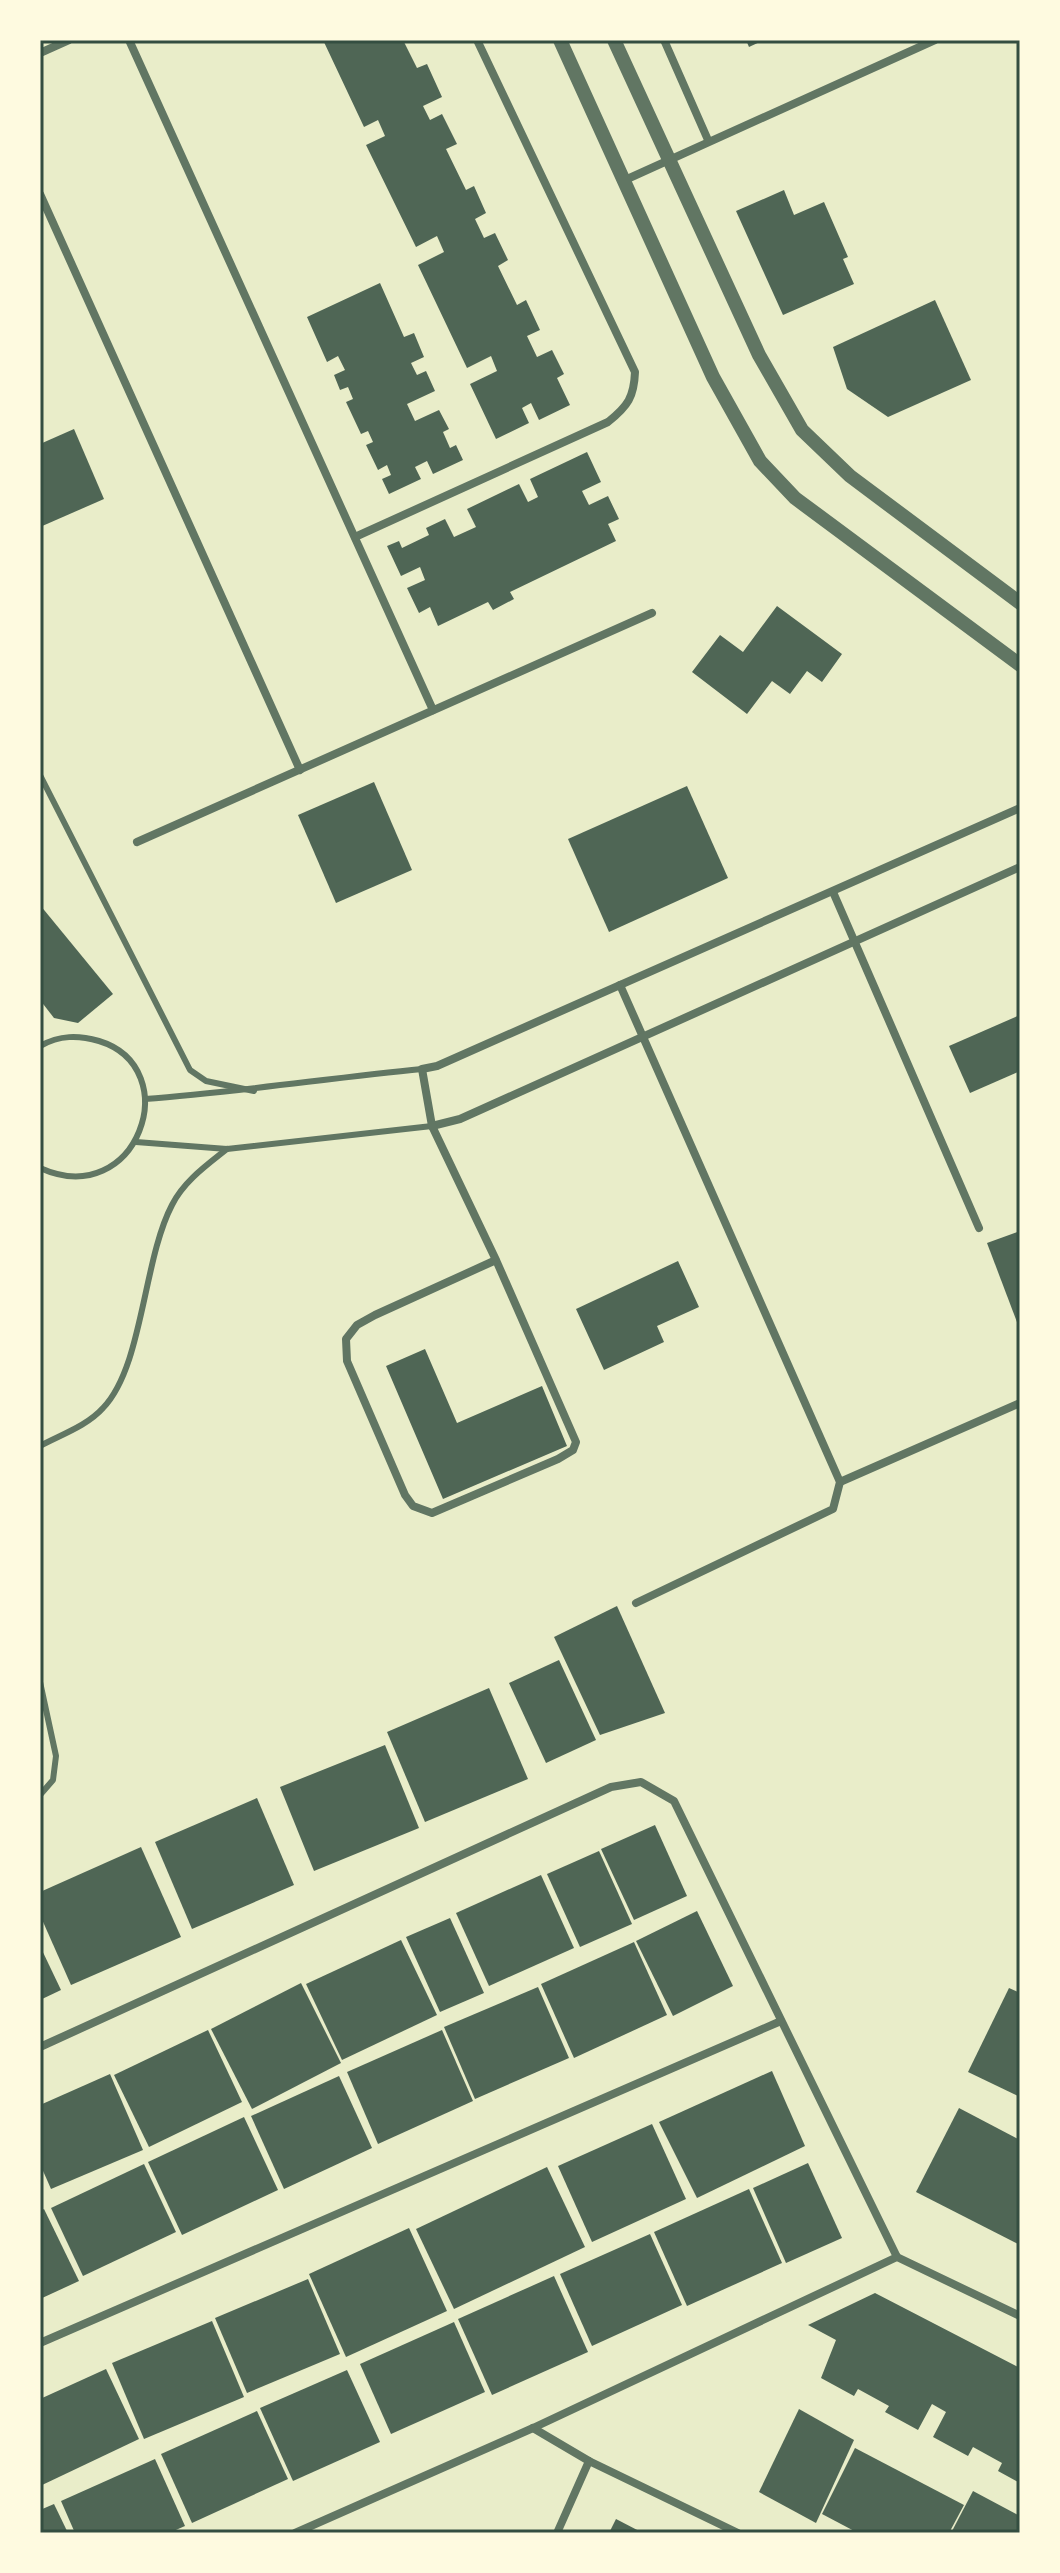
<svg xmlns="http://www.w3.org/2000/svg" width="1060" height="2573" font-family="'Nunito Sans',sans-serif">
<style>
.building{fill:#4f6655}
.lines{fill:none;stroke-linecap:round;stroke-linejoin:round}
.service{stroke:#617663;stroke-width:6}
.minor{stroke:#617663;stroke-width:8}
.tertiary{stroke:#617663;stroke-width:14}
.neatline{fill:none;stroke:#344e41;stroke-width:3}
</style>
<rect width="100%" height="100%" fill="#e9edc9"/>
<!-- building -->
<g class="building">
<path d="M323,40H403L417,68L427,64L442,97L423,106L430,120L442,114L457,144L446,149L466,190L474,186L486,213L475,219L484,238L495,233L508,260L498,266L517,305L526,300L540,330L527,336L537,357L552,350L564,374L557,378L570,405L539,420L531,403L522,408L529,423L496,439L470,384L497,371L491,356L467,368L418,265L444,252L437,236L416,247L366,145L385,136L378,120L364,127Z"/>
<path d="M746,40H764L749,47Z"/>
<path d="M784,190L794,215L824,202L848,257L843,259L854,284L783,315L736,211Z"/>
<path d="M380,283L404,337L414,333L424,357L411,363L417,375L426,371L435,391L407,404L415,421L439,410L449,429L443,432L450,448L456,445L463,460L433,474L427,461L415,467L421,479L389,494L382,479L391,475L387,465L378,470L366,445L373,442L368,431L361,434L346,402L353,399L348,387L340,390L334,375L345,370L338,356L327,362L307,317Z"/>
<path d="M935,300L971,380L888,417L847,389L833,347Z"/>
<path d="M74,429L104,499L40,527V444Z"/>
<path d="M587,452L601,482L582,491L589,505L608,496L619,519L608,524L616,541L510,592L514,599L493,610L488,602L438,626L430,607L419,613L407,588L425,580L420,567L401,576L387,546L399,541L402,548L429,535L426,528L445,519L454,537L476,527L467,509L519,484L528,502L538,497L530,479Z"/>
<path d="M777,606L842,654L822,682L807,671L790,694L772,681L747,714L692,672L720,635L743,652Z"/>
<path d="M374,782L412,870L336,903L298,815Z"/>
<path d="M687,786L728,878L609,932L568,839Z"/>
<path d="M40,905L113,994L78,1023L54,1018L40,1000Z"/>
<path d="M1020,1015V1071L970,1093L949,1046Z"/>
<path d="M1020,1231V1330L987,1243Z"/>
<path d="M678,1261L699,1307L657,1326L664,1342L604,1370L576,1309Z"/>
<path d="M425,1349L457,1423L542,1386L567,1446L443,1499L386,1366Z"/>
<path d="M617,1606L665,1713L600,1735L554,1637Z"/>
<path d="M559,1660L596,1740L546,1763L509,1683Z"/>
<path d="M489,1688L528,1779L425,1822L387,1732Z"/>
<path d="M385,1745L419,1828L314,1871L280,1787Z"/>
<path d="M257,1798L294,1885L192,1929L155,1842Z"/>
<path d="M655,1825L687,1896L634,1920L601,1849Z"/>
<path d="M141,1847L181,1937L71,1985L40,1915V1892Z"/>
<path d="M599,1851L632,1924L580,1947L547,1874Z"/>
<path d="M541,1875L574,1948L489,1986L456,1913Z"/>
<path d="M697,1911L733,1986L673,2016L636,1941Z"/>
<path d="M450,1918L484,1993L440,2012L406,1937Z"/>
<path d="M401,1940L437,2015L342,2060L306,1984Z"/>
<path d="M634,1942L667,2015L574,2058L541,1984Z"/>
<path d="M40,1946L61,1990L40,2000Z"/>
<path d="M301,1983L341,2063L252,2109L211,2029Z"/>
<path d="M538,1987L569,2058L475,2099L444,2027Z"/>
<path d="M1009,1988L1020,1993V2097L968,2072Z"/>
<path d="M208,2030L242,2102L149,2147L114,2075Z"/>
<path d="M442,2030L473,2101L378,2144L347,2072Z"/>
<path d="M772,2071L805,2146L697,2198L659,2122Z"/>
<path d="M110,2074L143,2150L51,2189L40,2164V2105Z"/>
<path d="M339,2076L372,2148L284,2189L251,2116Z"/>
<path d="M959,2108L1020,2140V2245L916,2192Z"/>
<path d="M244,2117L278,2190L182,2235L148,2162Z"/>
<path d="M652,2124L686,2199L592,2242L558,2166Z"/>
<path d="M808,2163L842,2238L786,2263L753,2188Z"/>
<path d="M144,2164L176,2232L83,2276L51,2208Z"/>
<path d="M547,2167L585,2247L454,2309L416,2229Z"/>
<path d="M749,2189L782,2263L687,2306L654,2232Z"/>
<path d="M44,2209L79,2281L40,2299V2211Z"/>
<path d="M409,2228L447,2311L346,2357L309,2274Z"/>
<path d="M650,2234L682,2305L592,2346L560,2274Z"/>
<path d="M554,2276L588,2352L492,2395L458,2319Z"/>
<path d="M308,2279L340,2354L247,2393L215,2318Z"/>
<path d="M875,2293L1020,2368V2483L998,2471L1002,2463L973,2447L968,2456L933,2437L946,2412L932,2404L918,2430L885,2412L889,2406L858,2389L854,2396L821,2378L836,2340L808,2325Z"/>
<path d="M212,2321L244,2397L144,2439L112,2363Z"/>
<path d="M454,2322L485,2392L391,2434L360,2364Z"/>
<path d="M106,2369L139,2439L40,2486V2399Z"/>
<path d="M347,2370L380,2442L293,2481L260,2408Z"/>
<path d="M799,2409L854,2440L816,2523L759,2492Z"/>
<path d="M257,2411L288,2479L192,2523L161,2454Z"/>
<path d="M855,2448L964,2505L949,2533H858L822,2514Z"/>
<path d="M155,2459L185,2526L169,2533H75L61,2501Z"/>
<path d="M973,2491L1020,2516V2533H951Z"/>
<path d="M54,2504L68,2533H40V2510Z"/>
<path d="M616,2519L643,2533H609Z"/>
</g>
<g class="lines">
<!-- service -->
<g class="service">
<path d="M40,775L190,1070L206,1081L254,1091"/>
<path d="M40,1046C60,1035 78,1035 99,1041C187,1068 138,1212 40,1168"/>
<path d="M145,1099C238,1092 330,1078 422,1069"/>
<path d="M136,1142L227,1149L432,1126"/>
<path d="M40,1446C60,1435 87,1426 103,1408C143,1367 143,1260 172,1205C184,1181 207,1165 227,1149"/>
<path d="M40,1682L56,1756L53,1780L40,1795"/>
</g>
<!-- minor -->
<g class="minor">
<path d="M129,40L433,710"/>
<path d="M664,40L708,140"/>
<path d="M40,53L69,40"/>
<path d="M625,180L935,40"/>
<path d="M40,194L300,770"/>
<path d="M355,537L608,422C628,406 634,397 635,372L477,40"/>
<path d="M137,842L652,613"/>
<path d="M833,892L979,1228"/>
<path d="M620,985L840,1482L833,1509L636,1603"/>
<path d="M432,1126L460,1119L1020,867"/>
<path d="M496,1260L375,1315L357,1325L346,1339L347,1361L405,1495L413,1506L432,1513L558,1459L573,1450L576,1442L496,1260L432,1126L422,1069L437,1066L1020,808"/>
<path d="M840,1482L1020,1403"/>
<path d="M40,2047L611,1787L641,1782L674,1801L897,2257L1020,2316"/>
<path d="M40,2343L781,2021"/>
<path d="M533,2428L589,2461L738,2533"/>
<path d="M295,2533L533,2428L897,2257"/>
<path d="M557,2533L589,2461"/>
</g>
<!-- tertiary -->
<g class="tertiary">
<path d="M560,40L713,377L760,461L795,498L1020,665"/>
<path d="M614,40L759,355L802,430L850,476L1020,603"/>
</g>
</g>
<!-- border -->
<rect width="1060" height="2573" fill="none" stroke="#fefae0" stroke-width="84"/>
<rect x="42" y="42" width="976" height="2489" class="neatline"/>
</svg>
